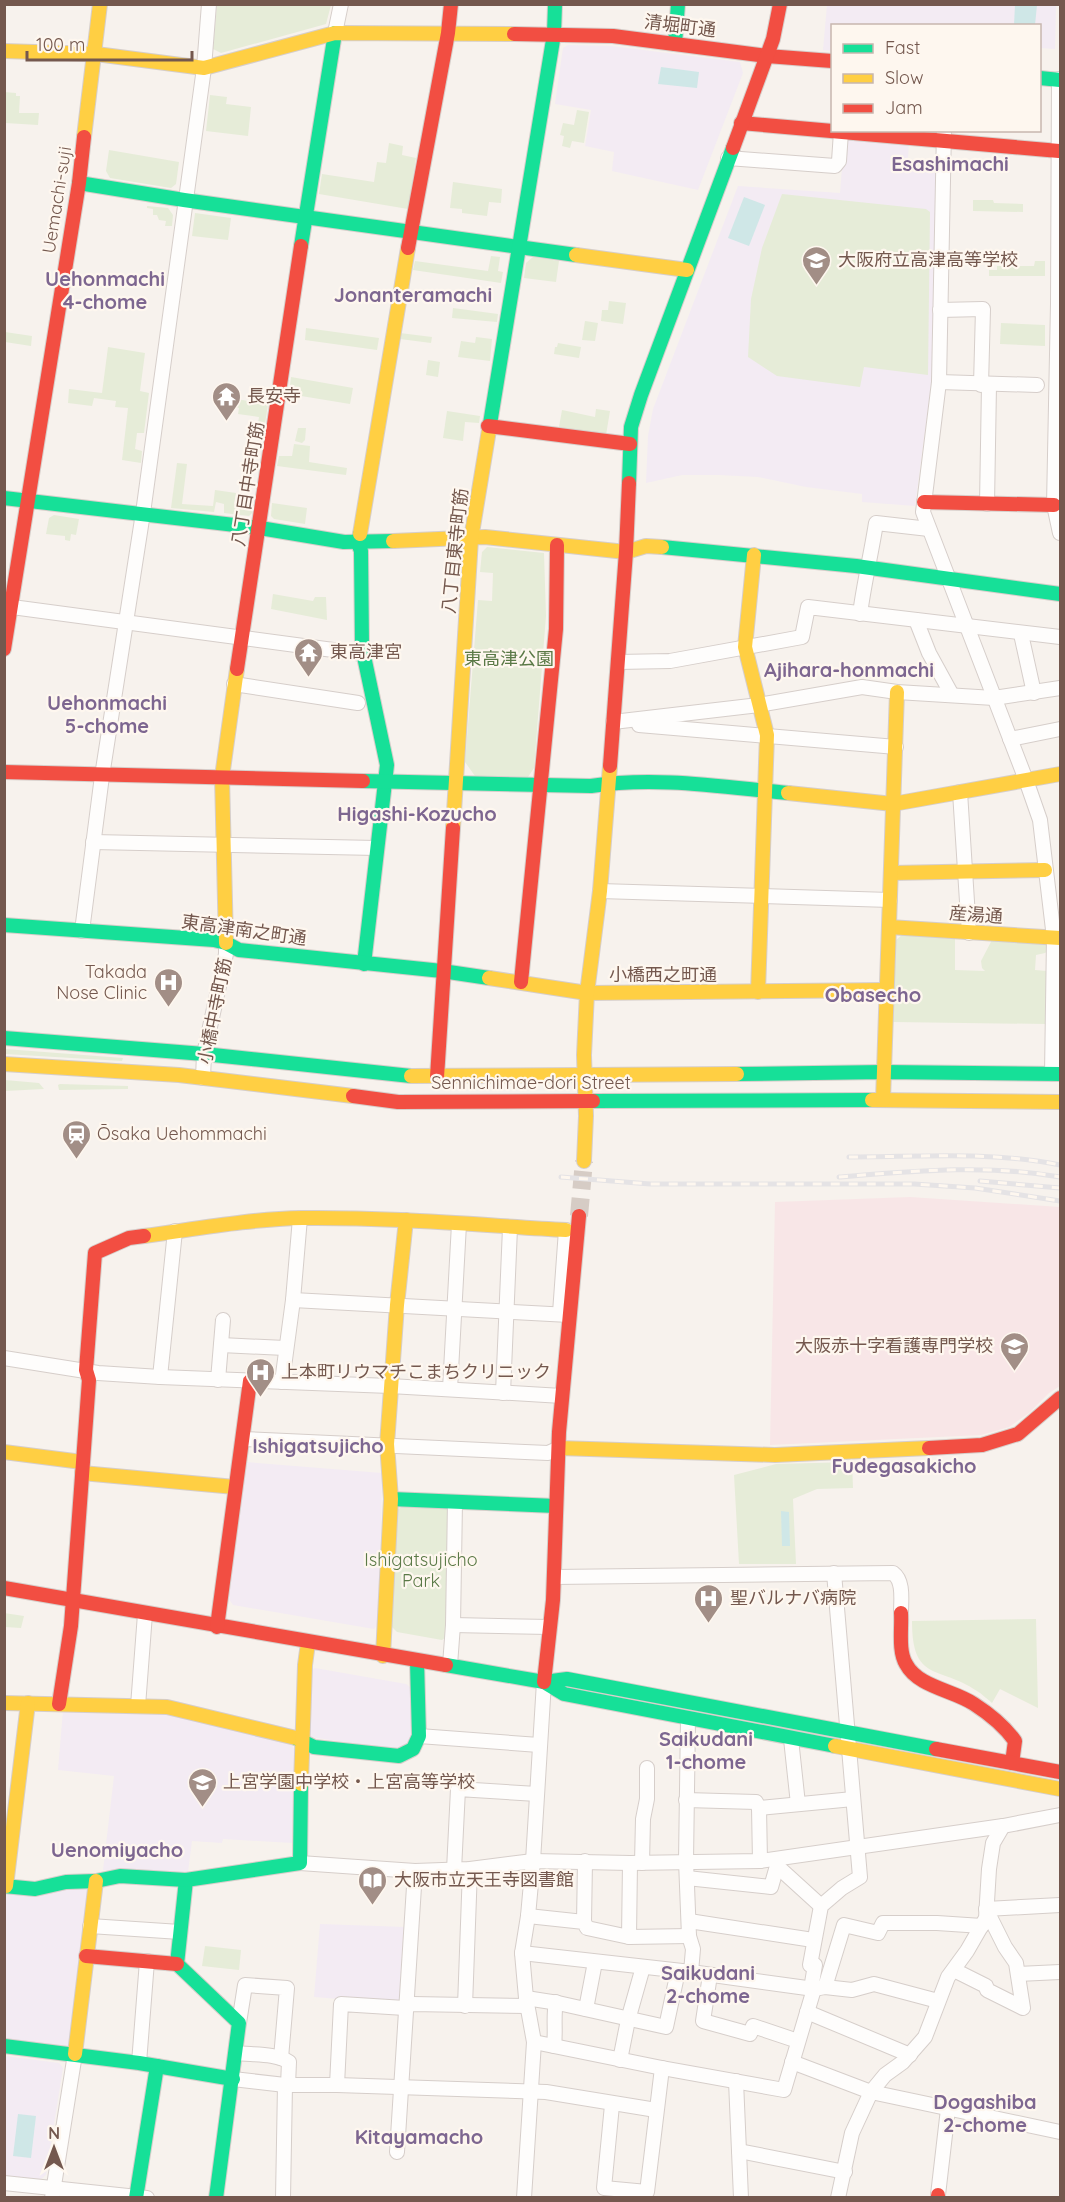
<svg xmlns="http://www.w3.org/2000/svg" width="1065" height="2202" font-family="Quicksand,'Noto Sans JP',sans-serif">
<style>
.education{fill:#f3ebf3}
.medical{fill:#f8e6e7}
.green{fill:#e6ecd8}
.water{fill:#cfe7e7}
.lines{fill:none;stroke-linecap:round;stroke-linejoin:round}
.secondary-tunnel{stroke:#d6ccc5;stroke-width:18;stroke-dasharray:18 9;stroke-linecap:butt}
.street-casing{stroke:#d6ceca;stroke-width:16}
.fast-casing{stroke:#d6ceca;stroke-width:16}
.slow-casing{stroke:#d6ceca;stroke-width:16}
.jam-casing{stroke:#d6ceca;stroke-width:16}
.street{stroke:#fefdfc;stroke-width:14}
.fast{stroke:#16e098;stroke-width:14}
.slow{stroke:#ffcf43;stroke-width:14}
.jam{stroke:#f24e42;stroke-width:14}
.rail-casing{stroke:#e5e3e5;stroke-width:5}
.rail{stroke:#fef7ef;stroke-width:3;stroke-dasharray:9;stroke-linecap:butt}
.labels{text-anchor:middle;stroke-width:4.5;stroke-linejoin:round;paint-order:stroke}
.street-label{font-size:18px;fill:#74584e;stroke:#fef7ef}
.poi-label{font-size:18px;fill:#74584e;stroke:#fef7ef;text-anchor:start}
.park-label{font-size:18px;fill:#5a7946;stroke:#fef7ef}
.neighbourhood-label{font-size:20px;font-weight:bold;fill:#7d6690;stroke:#fef7ef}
</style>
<rect width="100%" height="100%" fill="#f7f2ed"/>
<!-- education -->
<g class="education">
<path d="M827,5H1056L1055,49L1040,48V26H832V51L823,50Z"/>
<path d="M568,45L611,46L740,62L743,73L698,190L612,171L614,152L585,146L591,110L555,104L563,48Z"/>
<path d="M848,139L909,143L907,171L937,173L932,378L915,506L862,502V494L806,487L758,477L719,475H682L646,483L648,436L653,409L738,186L840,193L844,142Z"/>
<path d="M246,1462L382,1473L379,1623L374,1629L233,1605L228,1598Z"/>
<path d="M315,1668L406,1684L412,1689L413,1736L400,1750L310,1737L309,1672Z"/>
<path d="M63,1710L168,1714L290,1743L295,1750L292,1843L223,1839L222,1843L192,1841L188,1872L103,1870L114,1776L58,1770Z"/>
<path d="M83,1887L88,1891L70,2044L65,2048L5,2041L4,1892Z"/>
<path d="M320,1924L406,1927L402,2004L314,1997Z"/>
<path d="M5,2056L59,2063L63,2068L46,2175L40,2180L5,2175Z"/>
</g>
<!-- medical -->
<path class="medical" d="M910,1197L1060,1207V1386L1049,1393L1029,1413L1009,1427L981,1435L770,1445L775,1202Z"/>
<!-- green -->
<g class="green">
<path d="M217,5V4L331,5L326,24L221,53L213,49Z"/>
<path d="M4,92L16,93V96H20L19,113H39L38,125L5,123Z"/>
<path d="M210,95L227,97L226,104L251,107L248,136L206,131Z"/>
<path d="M577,110L589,112L584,143L572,141L570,148L562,146L564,136L560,135L563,123L574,125Z"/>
<path d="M389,143L403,146L402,155L416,158L408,209L319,194L322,174L374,182L377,162L386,163Z"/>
<path d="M109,150L179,162L176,184L171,188L110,178L106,171Z"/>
<path d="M453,182L502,189L501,203L489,202L487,216L462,213V209L450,208Z"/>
<path d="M782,194L926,209L930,212L928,375L864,367L860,387L777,376L748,357L751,299L762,248Z"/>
<path d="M973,200H993L994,203L1023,204V212L973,211Z"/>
<path d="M147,206L168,208L173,215L172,226H165L166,221L159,220L157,215H153V209L147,208Z"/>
<path d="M195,213L231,218L228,240L192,236Z"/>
<path d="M491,256L500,257L498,271L503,272L501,283L413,270L415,261L488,271Z"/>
<path d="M533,257L559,261L556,282L524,278L526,263Z"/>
<path d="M1035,261H1045V276H989V270H997V266H1034Z"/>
<path d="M609,301L626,303L623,324L601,321L602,310H608Z"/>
<path d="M453,308L498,314L497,322L452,318Z"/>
<path d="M585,321L598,323L595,341L582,340Z"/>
<path d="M1001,323L1045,325V346L1000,344Z"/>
<path d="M306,328L379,338L377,350L305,340Z"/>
<path d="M5,332L32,336L31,346L5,342Z"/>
<path d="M400,333L432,337L431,343L400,339Z"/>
<path d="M476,337L492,339L490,361L458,357L461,341L475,343Z"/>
<path d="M558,343L581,347L579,358L554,354L555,347H557Z"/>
<path d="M108,347L145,353L140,391L149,393L144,433H137L135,449L142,451L141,463L122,460L128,408L115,407L116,401L94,398L92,406L68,403L69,389L102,393Z"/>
<path d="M428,360L440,362L438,377L426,375Z"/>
<path d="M291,377L353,388L350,404L289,394Z"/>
<path d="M236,399L268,404L265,424L258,423L259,417L238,414L239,408L235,407Z"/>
<path d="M596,409L610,411L606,435L559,427L562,410L595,417Z"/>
<path d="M447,411L480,416L479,423L465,422L463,441L443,438Z"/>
<path d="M298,428H306L305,440L302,443L295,441Z"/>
<path d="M294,444L310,446L309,462L347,468L346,475L277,466L279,456H292Z"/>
<path d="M177,463L187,464L182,504L213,506L215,490L236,493L234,504L239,505V508L252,510V513L249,516L224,513V504L216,502L214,512L171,508Z"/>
<path d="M272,503L307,508L305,524L274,519L271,516Z"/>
<path d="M54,515L79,519L76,535L71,534L70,541L65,540V536L46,534L49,518Z"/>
<path d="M487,547L544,553L546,616L534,768L528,777L475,776L465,762L478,600L492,601L493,573L480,572L482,552Z"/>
<path d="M273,594L313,601L315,597H326L327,620L271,609Z"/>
<path d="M902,935L955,939V970L985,971L982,968L981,961L993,938L1045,941L1051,948L1045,953L1036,955L1035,970L1047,971L1046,1024L893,1022L896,940Z"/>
<path d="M4,1049H5L123,1058L122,1061L5,1054Z"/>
<path d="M5,1080L39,1083L44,1089L5,1091Z"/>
<path d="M60,1084L128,1086V1089L59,1090L58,1085Z"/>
<path d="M852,1462L853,1488L817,1489L793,1499L796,1564H739L734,1475L776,1464Z"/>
<path d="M404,1505L445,1507L450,1514L447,1636L442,1640L397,1632L392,1627L396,1511Z"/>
<path d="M4,1613L24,1616L21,1628L5,1627Z"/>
<path d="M1036,1619L1038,1708L1000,1689L992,1703C987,1699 982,1694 977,1691C939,1665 912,1683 912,1621Z"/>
<path d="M205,1946L241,1950L239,1970L202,1966Z"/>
</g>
<!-- water -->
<g class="water">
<path d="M1015,5H1037L1035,25H1014Z"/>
<path d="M661,67L699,72L697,88L658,84Z"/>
<path d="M744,197L765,205L749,246L728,238Z"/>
<path d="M781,1511L789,1512L790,1546H782Z"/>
<path d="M18,2114L36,2116L31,2158L13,2156Z"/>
</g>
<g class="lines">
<!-- secondary-tunnel -->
<path class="secondary-tunnel" d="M579,1216L584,1161"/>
<defs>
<g id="street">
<path d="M335,33L341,4"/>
<path d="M1059,79L1058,304L1054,505L1060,533"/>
<path d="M944,130L939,382L923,512L1026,780L1040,820L1054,938L1052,1074"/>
<path d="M728,158L835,166L839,161L841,132"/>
<path d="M940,310L983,309L981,385"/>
<path d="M939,382L1037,385"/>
<path d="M987,504L989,385"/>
<path d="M12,607L363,654"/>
<path d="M860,614C864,583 871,555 876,523L929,529"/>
<path d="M916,620L929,653L952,695"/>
<path d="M1021,634L1034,693"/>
<path d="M618,662L670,661L802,637L808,607L1060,637"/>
<path d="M234,684L358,703"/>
<path d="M613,722L759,705L862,687L897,692L994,698L1060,688"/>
<path d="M639,725L896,747"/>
<path d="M1010,739L1060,729"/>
<path d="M960,792L969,933"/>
<path d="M93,842L377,848"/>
<path d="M600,891L890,900"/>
<path d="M82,931L102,776L143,513L204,68L209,4"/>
<path d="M203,1078L204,1054L226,954V943"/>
<path d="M293,1300L569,1315"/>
<path d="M560,1313L566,1230"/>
<path d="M221,1345L285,1348"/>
<path d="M4,1358L98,1373L160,1377L390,1386L562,1396"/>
<path d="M160,1377L175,1231"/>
<path d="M218,1380L223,1320"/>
<path d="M282,1382L293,1300L300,1218"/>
<path d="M450,1389L459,1224"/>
<path d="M503,1393L510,1228"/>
<path d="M243,1439L548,1453L559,1448"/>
<path d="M554,1577L893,1573C904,1581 901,1600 901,1613"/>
<path d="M453,1625L550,1627"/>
<path d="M450,1665L453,1625L455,1502"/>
<path d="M138,1706L145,1614"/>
<path d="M688,1719L686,1861L689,1936L693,1949L691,1972"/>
<path d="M419,1736L539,1745"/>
<path d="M791,1739L798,1804"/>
<path d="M686,1800L756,1802L759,1808L760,1861"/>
<path d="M759,1808L853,1799"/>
<path d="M778,1859L777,1866L821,1906"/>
<path d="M300,1863L415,1871L470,1869L533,1861L630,1863L760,1861L1003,1826L1060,1815"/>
<path d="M642,1863L643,1819L647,1799V1768"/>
<path d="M454,1870L458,1789L537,1794"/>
<path d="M687,1878L771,1887L777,1866"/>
<path d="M528,1916L584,1922L587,1928L629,1937L689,1936"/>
<path d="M689,1921L813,1940"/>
<path d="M584,1922L585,1861"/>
<path d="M90,1926L180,1932"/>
<path d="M629,1937L630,1863"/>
<path d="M522,1953L691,1972L814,1989L825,1987L852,1990L874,1984L938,2001"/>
<path d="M954,1970L986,1986L987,1990L1023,2008L1016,1963L1005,1947L986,1909L1060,1905"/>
<path d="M1018,1974L1060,1972"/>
<path d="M710,1975L703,2021L750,2034L753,2026L798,2041"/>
<path d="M825,1987L844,1925L878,1933L883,1923H937L982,1926"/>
<path d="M811,1989L815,1965H810L821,1906L842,1888L860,1877L834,1573"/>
<path d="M526,1998L558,2003L666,2027L678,1971"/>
<path d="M465,2006L470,1869"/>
<path d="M586,2009L595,1962"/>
<path d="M807,2012L910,2055"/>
<path d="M239,2023L245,1985L287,1988L281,2058"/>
<path d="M534,2042L662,2068L784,2090L814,1989"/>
<path d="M554,2046C556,2030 553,2017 556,2002"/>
<path d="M236,2053C252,2055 276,2053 289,2062L288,2085"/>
<path d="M620,2060L628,2020L643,1967"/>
<path d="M792,2062L871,2092L1060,2132"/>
<path d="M139,2063L147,1961"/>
<path d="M233,2079L285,2085H337L546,2092L656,2110"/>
<path d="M736,2081L741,2198"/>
<path d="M337,2085L341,2004L405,2008L412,2004L527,2006"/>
<path d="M612,2105L604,2188L647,2192L662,2068"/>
<path d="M739,2151L845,2172"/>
<path d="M397,2152L415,1871"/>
<path d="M4,2183L147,2198"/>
<path d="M938,2195L948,2109"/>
<path d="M52,2198L75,2054"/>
<path d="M283,2198L285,2085"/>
<path d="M524,2198L534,2042L526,1998L522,1953L528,1916L533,1861L544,1682"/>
<path d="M838,2198L852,2133L871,2092L885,2075L903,2062L925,2037L948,1977L967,1951L986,1918L989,1869L993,1843L1003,1826"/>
</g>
<g id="fast">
<path d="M675,44L678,4"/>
<path d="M1040,78L1060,80"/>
<path d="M79,183L184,200L576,255"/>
<path d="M301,246L335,33"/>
<path d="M489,430L554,34L555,4"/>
<path d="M629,483L631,427L641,395L733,148"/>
<path d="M4,498L260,528L344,542L393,541"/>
<path d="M360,534L358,543L361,551L362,647L387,765L364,964"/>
<path d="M662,547L856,566L1060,594"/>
<path d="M363,781L591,786C656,776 723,787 788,793"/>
<path d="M4,925L214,940L226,943L239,950L442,971L489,978"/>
<path d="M4,1038L204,1054L411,1076"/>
<path d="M737,1074L884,1072L1060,1074"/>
<path d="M593,1101L872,1100"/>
<path d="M391,1499L556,1506"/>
<path d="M446,1665L544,1682L567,1679L936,1749"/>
<path d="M544,1682L564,1694L835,1746"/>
<path d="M296,1738L314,1747L399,1756L413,1749L419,1736L417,1661"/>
<path d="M186,1880L177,1964L239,2023L216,2198"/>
<path d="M4,1886L35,1889L66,1882L96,1881L120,1876L186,1880L300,1863L301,1784"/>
<path d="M4,2046L139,2063L233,2079"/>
<path d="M136,2198L157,2066"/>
</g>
<g id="slow">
<path d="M4,51L96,54L204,68L335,33L514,34"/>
<path d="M84,137L100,4"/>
<path d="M576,255L687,270"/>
<path d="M360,534L408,248"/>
<path d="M393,541L485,537L626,552L646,546L662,547"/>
<path d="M754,555L745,647L767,735L758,992"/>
<path d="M788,793L893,804L1060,774"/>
<path d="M453,828L471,539L489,430"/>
<path d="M891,873L1045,870"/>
<path d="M889,927L1060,938"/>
<path d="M226,943L222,777L237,669"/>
<path d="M489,978L587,993L886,990"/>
<path d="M4,1064L179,1075L353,1096"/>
<path d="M411,1076L737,1074"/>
<path d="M872,1100L1060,1102"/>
<path d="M883,1100L897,692"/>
<path d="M584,1161L586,1116L584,1055L587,993L600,891L610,766"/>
<path d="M144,1236C196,1229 249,1219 302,1218C390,1217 478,1225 566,1230"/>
<path d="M559,1448L775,1455L929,1448"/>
<path d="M4,1452L82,1462"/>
<path d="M82,1473L235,1487"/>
<path d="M383,1656L391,1499L387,1444L397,1305L406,1220"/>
<path d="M4,1703L167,1707L296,1738"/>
<path d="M835,1746L1060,1789"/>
<path d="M301,1784L305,1665L308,1643"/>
<path d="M6,1886L28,1703"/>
<path d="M75,2054L96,1881"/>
</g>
<g id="jam">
<path d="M514,34L613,36L767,56L832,61"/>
<path d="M741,123L1059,151"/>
<path d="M733,148L773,39L780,4"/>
<path d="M408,248L448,33L451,4"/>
<path d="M488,426L630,444"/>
<path d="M924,502L1054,505"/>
<path d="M4,649L79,183L84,137"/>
<path d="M237,669L301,246"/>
<path d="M610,766L626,552L629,483"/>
<path d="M4,772L363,781"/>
<path d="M521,982L556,629L557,545"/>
<path d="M437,1077L453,828"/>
<path d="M353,1096L398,1102L593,1101"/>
<path d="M929,1448L982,1445L1018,1434L1060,1398"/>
<path d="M4,1588L446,1665"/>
<path d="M901,1613C902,1628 898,1651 906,1664C918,1687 953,1690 974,1704C988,1713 1005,1727 1015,1741L1012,1763"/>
<path d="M217,1627L250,1381"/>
<path d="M544,1682L553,1600L559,1432L579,1216"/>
<path d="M59,1704L71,1626L89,1380L86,1370L95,1253L129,1238L144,1236"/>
<path d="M936,1749L1060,1772"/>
<path d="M86,1956L177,1964"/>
<path d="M938,2195V2198"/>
</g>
</defs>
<!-- street casing -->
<use href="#street" class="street-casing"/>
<!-- fast casing -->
<use href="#fast" class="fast-casing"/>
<!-- slow casing -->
<use href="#slow" class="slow-casing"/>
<!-- jam casing -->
<use href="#jam" class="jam-casing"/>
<!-- street -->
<use href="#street" class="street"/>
<!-- fast -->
<use href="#fast" class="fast"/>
<!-- slow -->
<use href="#slow" class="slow"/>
<!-- jam -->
<use href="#jam" class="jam"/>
<defs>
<g id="rail">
<path d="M849,1157C919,1157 991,1151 1060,1165"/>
<path d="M561,1177L650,1184H914L975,1188L1060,1201"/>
<path d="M839,1177C913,1171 987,1164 1060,1177"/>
<path d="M980,1181L1060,1188"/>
</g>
</defs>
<!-- rail casing -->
<use href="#rail" class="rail-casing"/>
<!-- rail -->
<use href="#rail" class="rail"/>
</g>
<!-- icons -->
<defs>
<symbol id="school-pin" viewBox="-11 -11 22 30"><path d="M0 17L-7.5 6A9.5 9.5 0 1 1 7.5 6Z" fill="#a28e86" stroke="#fef7ef"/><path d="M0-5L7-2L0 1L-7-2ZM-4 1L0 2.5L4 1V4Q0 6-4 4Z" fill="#fff"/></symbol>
<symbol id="temple-pin" viewBox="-11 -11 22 30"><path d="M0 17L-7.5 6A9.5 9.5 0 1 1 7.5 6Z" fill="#a28e86" stroke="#fef7ef"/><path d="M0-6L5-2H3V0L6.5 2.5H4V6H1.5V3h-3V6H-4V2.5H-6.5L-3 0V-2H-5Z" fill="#fff"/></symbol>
<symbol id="hospital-pin" viewBox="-11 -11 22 30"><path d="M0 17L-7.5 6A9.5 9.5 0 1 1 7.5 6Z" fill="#a28e86" stroke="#fef7ef"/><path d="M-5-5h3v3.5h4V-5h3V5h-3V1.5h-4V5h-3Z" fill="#fff"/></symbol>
<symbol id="station-pin" viewBox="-11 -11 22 30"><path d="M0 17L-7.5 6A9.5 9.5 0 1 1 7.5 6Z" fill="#a28e86" stroke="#fef7ef"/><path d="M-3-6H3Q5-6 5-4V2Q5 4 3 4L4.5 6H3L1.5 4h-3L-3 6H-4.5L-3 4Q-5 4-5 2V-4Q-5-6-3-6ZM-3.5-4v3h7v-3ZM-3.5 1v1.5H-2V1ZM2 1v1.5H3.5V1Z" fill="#fff"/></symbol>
<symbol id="university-pin" viewBox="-11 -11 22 30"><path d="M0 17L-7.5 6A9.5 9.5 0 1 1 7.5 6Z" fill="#a28e86" stroke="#fef7ef"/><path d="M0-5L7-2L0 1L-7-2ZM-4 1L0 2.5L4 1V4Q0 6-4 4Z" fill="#fff"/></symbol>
<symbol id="library-pin" viewBox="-11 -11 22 30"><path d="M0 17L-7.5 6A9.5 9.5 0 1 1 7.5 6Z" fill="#a28e86" stroke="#fef7ef"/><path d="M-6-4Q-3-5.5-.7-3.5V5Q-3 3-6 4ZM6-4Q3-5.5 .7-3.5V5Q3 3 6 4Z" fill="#fff"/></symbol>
</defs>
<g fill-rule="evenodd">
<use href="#school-pin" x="800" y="244" width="33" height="45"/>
<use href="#temple-pin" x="210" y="380" width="33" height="45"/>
<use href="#temple-pin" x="292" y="636" width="33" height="45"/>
<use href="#hospital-pin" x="152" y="966" width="33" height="45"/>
<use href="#station-pin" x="60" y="1118" width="33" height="45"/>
<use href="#university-pin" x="998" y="1330" width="33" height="45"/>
<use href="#hospital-pin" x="244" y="1356" width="33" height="45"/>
<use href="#hospital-pin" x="692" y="1582" width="33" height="45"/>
<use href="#school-pin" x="186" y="1766" width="33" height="45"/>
<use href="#library-pin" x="356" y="1864" width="33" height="45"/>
</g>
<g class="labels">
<!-- street labels -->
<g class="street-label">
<text transform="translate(680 26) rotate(7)" y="6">清堀町通</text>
<text transform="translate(57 200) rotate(-81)" y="6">Uemachi-suji</text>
<text transform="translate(248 484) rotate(-81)" y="6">八丁目中寺町筋</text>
<text transform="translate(455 551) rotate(-84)" y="6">八丁目東寺町筋</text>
<text transform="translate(976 915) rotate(4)" y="6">産湯通</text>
<text transform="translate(244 930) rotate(8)" y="6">東高津南之町通</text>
<text x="663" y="981">小橋西之町通</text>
<text transform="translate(215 1011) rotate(-79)" y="6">小橋中寺町筋</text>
<text x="531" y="1089">Sennichimae-dori Street</text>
</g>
<!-- poi labels -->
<g class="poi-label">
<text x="838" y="266">大阪府立高津高等学校</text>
<text x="247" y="402">長安寺</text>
<text x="330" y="658">東高津宮</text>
<text x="147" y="978" text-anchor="end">Takada<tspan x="147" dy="21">Nose Clinic</tspan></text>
<text x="97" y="1140">Ōsaka Uehommachi</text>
<text x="993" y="1352" text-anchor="end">大阪赤十字看護専門学校</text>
<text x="281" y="1378">上本町リウマチこまちクリニック</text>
<text x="730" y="1604">聖バルナバ病院</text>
<text x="223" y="1788">上宮学園中学校・上宮高等学校</text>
<text x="394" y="1886">大阪市立天王寺図書館</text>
</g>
<!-- park labels -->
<g class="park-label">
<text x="509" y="665">東高津公園</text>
<text x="421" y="1566">Ishigatsujicho<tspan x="421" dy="21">Park</tspan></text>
</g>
<!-- neighbourhood labels -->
<g class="neighbourhood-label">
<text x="950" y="171">Esashimachi</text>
<text x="105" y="286">Uehonmachi<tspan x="105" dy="23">4-chome</tspan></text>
<text x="413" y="302">Jonanteramachi</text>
<text x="849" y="677">Ajihara-honmachi</text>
<text x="107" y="710">Uehonmachi<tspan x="107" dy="23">5-chome</tspan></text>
<text x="417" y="821">Higashi-Kozucho</text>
<text x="873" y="1002">Obasecho</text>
<text x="318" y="1453">Ishigatsujicho</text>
<text x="904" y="1473">Fudegasakicho</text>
<text x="706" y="1746">Saikudani<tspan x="706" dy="23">1-chome</tspan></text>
<text x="117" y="1857">Uenomiyacho</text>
<text x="708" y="1980">Saikudani<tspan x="708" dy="23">2-chome</tspan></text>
<text x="985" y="2109">Dogashiba<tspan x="985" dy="23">2-chome</tspan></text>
<text x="419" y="2144">Kitayamacho</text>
</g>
</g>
<!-- border -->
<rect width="1065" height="2202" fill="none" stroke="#74584e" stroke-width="12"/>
<!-- legend -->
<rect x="831" y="24" width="210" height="108" fill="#fef7ef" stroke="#c7b7af" stroke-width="1.5"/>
<rect x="843" y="44" width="30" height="9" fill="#16e098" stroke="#c7b7af" stroke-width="1.5"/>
<text x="885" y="54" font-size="18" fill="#74584e">Fast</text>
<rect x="843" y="74" width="30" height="9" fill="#ffcf43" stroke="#c7b7af" stroke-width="1.5"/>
<text x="885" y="84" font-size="18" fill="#74584e">Slow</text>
<rect x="843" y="104" width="30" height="9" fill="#f24e42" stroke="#c7b7af" stroke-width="1.5"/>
<text x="885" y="114" font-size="18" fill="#74584e">Jam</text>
<!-- north arrow -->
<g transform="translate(54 2148)" stroke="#fef7ef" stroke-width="4.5" paint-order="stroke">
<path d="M0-4.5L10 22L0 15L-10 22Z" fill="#74584e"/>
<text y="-9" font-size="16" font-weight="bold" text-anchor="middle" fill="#74584e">N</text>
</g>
<!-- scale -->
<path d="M27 51v9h165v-9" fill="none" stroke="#74584e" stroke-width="3"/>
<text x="36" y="51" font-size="18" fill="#74584e" stroke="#fef7ef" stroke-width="4.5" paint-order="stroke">100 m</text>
</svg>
